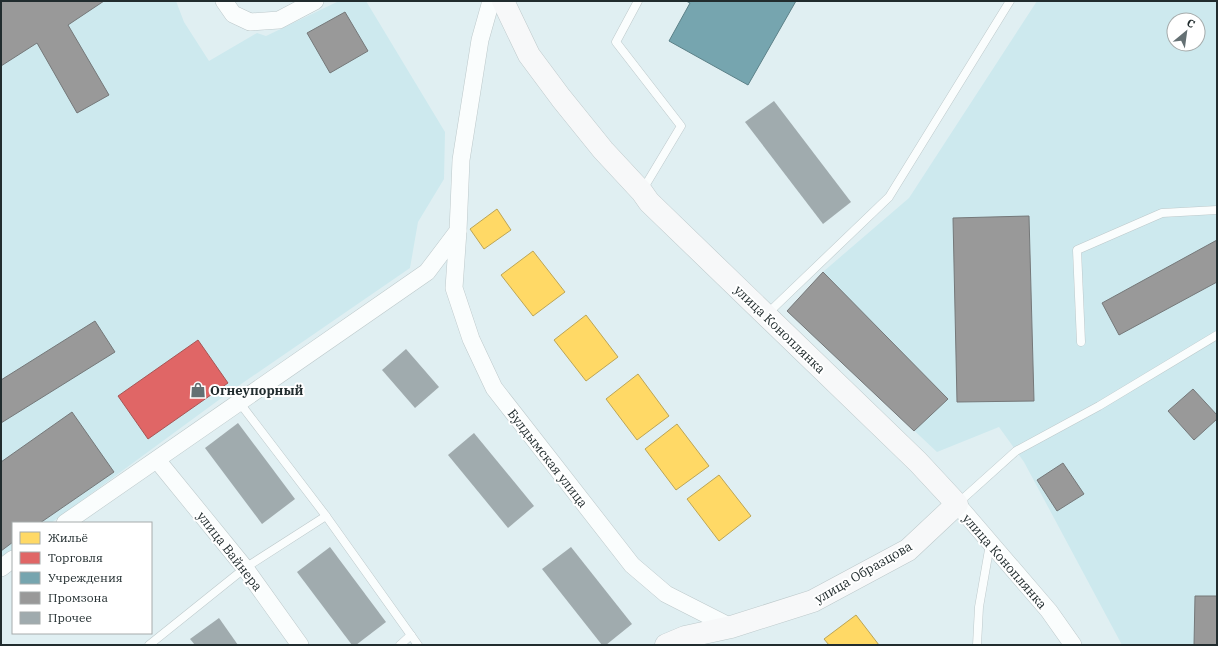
<svg xmlns="http://www.w3.org/2000/svg" width="1218" height="646" font-family="'IBM Plex Serif',serif">
<style>
.built{fill:#cde9ee;fill-rule:evenodd}
.homes{fill:#ffd966;stroke:#bca555}
.shops{fill:#e06666;stroke:#a75555}
.public{fill:#76a5af;stroke:#5c8188}
.industry{fill:#999;stroke:#757879}
.building{fill:#a0abae}
.lines{fill:none;stroke-linecap:round;stroke-linejoin:round}
.lane-casing{stroke:#bdc9cb;stroke-width:9}
.street-casing{stroke:#bdc9cb;stroke-width:18}
.secondary-casing{stroke:#bdc9cb;stroke-width:23}
.lane{stroke:#fafdfd;stroke-width:8}
.street{stroke:#fafdfd;stroke-width:17}
.secondary{stroke:#f7f8f9;stroke-width:22}
.labels{text-anchor:middle;stroke-width:4;stroke-linejoin:round;paint-order:stroke}
.street-label{font-size:13px;fill:#212c2e;stroke:#fff}
.poi-label{font-size:13px;font-weight:bold;fill:#212c2e;stroke:#fff;text-anchor:start}
</style>
<rect width="100%" height="100%" fill="#e0eff2"/>
<!-- built -->
<g class="built">
<path d="M1,1H176L184,22L209,61L257,33L266,36L339,1H366L445,132L444,179L418,222L410,268L231,391L51,523H13V551L1,559Z"/>
<path d="M1037,1H1217V645H1122L1024,462L999,427L937,452L787,311L824,271L909,198ZM1174,20H1198V44H1174Z"/>
</g>
<!-- homes -->
<g class="homes">
<path d="M497,209L511,230L484,249L470,229Z"/>
<path d="M533,251L565,292L533,316L501,275Z"/>
<path d="M586,315L618,357L586,381L554,340Z"/>
<path d="M638,374L669,416L637,440L606,399Z"/>
<path d="M677,424L709,466L676,490L645,449Z"/>
<path d="M719,475L751,516L719,541L687,499Z"/>
<path d="M856,615L879,645H829L824,639Z"/>
</g>
<!-- shops -->
<path class="shops" d="M198,340L228,383L148,439L118,396Z"/>
<!-- public -->
<path class="public" d="M686,1H796L748,85L669,41L690,3Z"/>
<!-- industry -->
<g class="industry">
<path d="M1,1H104L68,25L109,95L77,113L37,43L1,66Z"/>
<path d="M345,12L368,51L330,73L307,33Z"/>
<path d="M1029,216L1034,401L957,402L953,218Z"/>
<path d="M1217,240V282L1119,335L1102,303Z"/>
<path d="M823,272L948,399L914,431L787,311Z"/>
<path d="M95,321L115,352L1,423V380Z"/>
<path d="M1193,389L1217,415V419L1194,440L1168,411Z"/>
<path d="M72,412L114,472L40,523H13V542L1,551V462Z"/>
<path d="M1063,463L1084,494L1057,511L1037,480Z"/>
<path d="M1195,596H1217V645H1194Z"/>
</g>
<!-- building -->
<g class="building">
<path d="M774,101L851,202L823,224L745,122Z"/>
<path d="M406,349L439,387L415,408L382,370Z"/>
<path d="M238,423L295,499L262,524L205,448Z"/>
<path d="M474,433L534,506L508,528L448,455Z"/>
<path d="M330,547L386,622L356,645H352L297,572Z"/>
<path d="M571,547L632,624L606,645H602L542,569Z"/>
<path d="M219,618L238,645H195L190,639Z"/>
</g>
<g class="lines">
<defs>
<g id="lane">
<path d="M638,1L616,42L681,126L642,191"/>
<path d="M766,315L889,197L1010,1"/>
<path d="M1081,342L1077,250L1162,213L1217,210"/>
<path d="M239,402L326,516L418,645"/>
<path d="M957,504L1016,451L1099,406L1217,335"/>
<path d="M149,645L245,568L326,516"/>
<path d="M400,645L411,635"/>
<path d="M977,645L979,607L990,544"/>
</g>
<g id="street">
<path d="M224,1L233,14L250,22L279,20L315,1"/>
<path d="M458,231L454,288L471,339L494,388L632,565L666,594L731,627"/>
<path d="M157,460L245,568L300,645"/>
<path d="M957,504L1049,611L1073,645"/>
<path d="M65,523L427,272L458,231L461,160L480,40L491,1"/>
<path d="M1,568L13,559"/>
</g>
<path id="secondary" d="M503,1L529,55L561,98L603,150L642,192L649,202L918,462L957,504L908,550L813,601L731,627L685,637L666,645"/>
</defs>
<!-- lane casing -->
<use href="#lane" class="lane-casing"/>
<!-- street casing -->
<use href="#street" class="street-casing"/>
<!-- secondary casing -->
<use href="#secondary" class="secondary-casing"/>
<!-- lane -->
<use href="#lane" class="lane"/>
<!-- street -->
<use href="#street" class="street"/>
<!-- secondary -->
<use href="#secondary" class="secondary"/>
</g>
<!-- icons -->
<defs>
<symbol id="shop-bare" viewBox="-9 -9 18 18"><path d="M-5-2.5h2.3a2.7 3.5 0 0 1 5.4 0H5L5.5 6h-11ZM-1.5-2.5h3a1.5 2.3 0 0 0-3 0Z" fill="#647073" stroke="#fff" stroke-width="2.5" paint-order="stroke"/></symbol>
</defs>
<g fill-rule="evenodd">
<use href="#shop-bare" x="187" y="379" width="22" height="22"/>
</g>
<g class="labels">
<!-- street labels -->
<g class="street-label">
<text transform="translate(780 329) rotate(44)" y="5">улица Коноплянка</text>
<text transform="translate(548 458) rotate(52)" y="5">Булдымская улица</text>
<text transform="translate(230 551) rotate(52)" y="5">улица Вайнера</text>
<text transform="translate(1005 561) rotate(49)" y="5">улица Коноплянка</text>
<text transform="translate(863 572) rotate(-30)" y="5">улица Образцова</text>
</g>
<!-- poi labels -->
<g class="poi-label">
<text x="210" y="395">Огнеупорный</text>
</g>
</g>
<!-- border -->
<rect width="1218" height="646" fill="none" stroke="#212c2e" stroke-width="4"/>
<!-- legend -->
<rect x="12" y="522" width="140" height="112" fill="#ffffff" stroke="#a6abab"/>
<rect x="20" y="532" width="20" height="12" fill="#ffd966" stroke="#a6abab"/>
<text x="48" y="542" font-size="12" fill="#212c2e">Жильё</text>
<rect x="20" y="552" width="20" height="12" fill="#e06666" stroke="#a6abab"/>
<text x="48" y="562" font-size="12" fill="#212c2e">Торговля</text>
<rect x="20" y="572" width="20" height="12" fill="#76a5af" stroke="#a6abab"/>
<text x="48" y="582" font-size="12" fill="#212c2e">Учреждения</text>
<rect x="20" y="592" width="20" height="12" fill="#999999" stroke="#a6abab"/>
<text x="48" y="602" font-size="12" fill="#212c2e">Промзона</text>
<rect x="20" y="612" width="20" height="12" fill="#a0abae" stroke="#a6abab"/>
<text x="48" y="622" font-size="12" fill="#212c2e">Прочее</text>
<!-- north arrow -->
<g transform="translate(1186 32) rotate(29)"><circle r="19" fill="#ffffff" stroke="#a6abab"/>
<path d="M0-3L7 15L0 10L-7 15Z" fill="#647073"/>
<text y="-6" font-size="11" font-weight="bold" text-anchor="middle" fill="#212c2e">С</text>
</g>
</svg>
